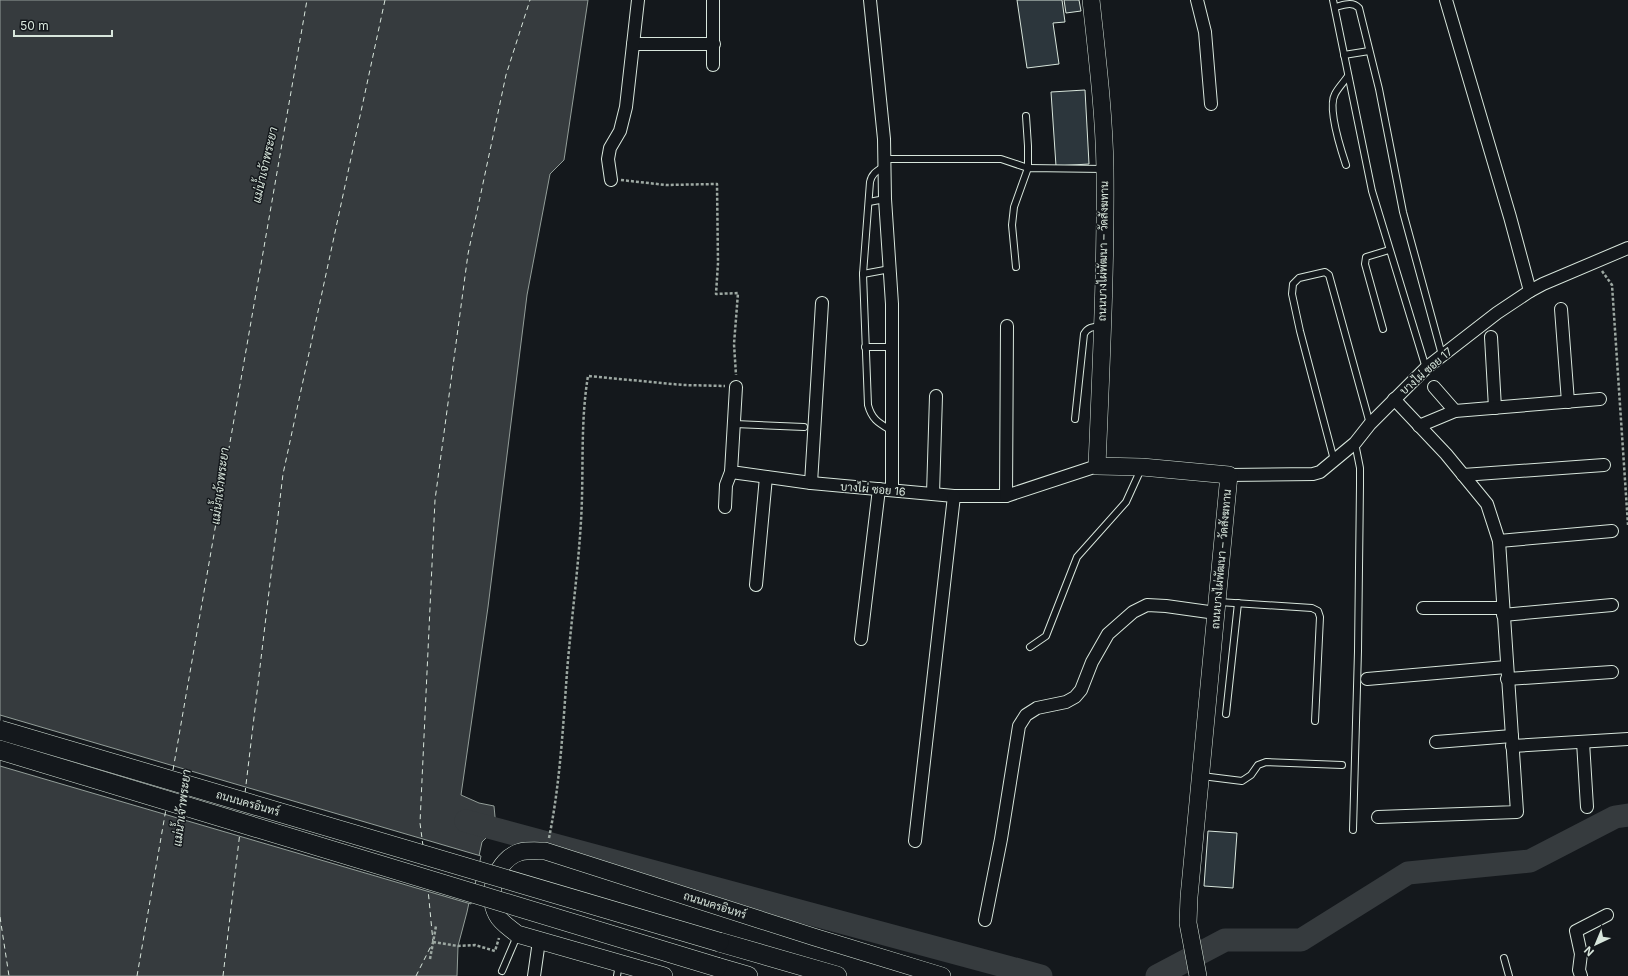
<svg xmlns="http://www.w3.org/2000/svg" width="1628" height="976" font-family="Inter,Sarabun,sans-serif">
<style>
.water{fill:#363b3e;stroke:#939e99}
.pier{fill:#14181c;stroke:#939e99}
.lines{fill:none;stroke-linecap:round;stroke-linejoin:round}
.river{stroke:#363b3e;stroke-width:23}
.ferry{stroke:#d8e6dc;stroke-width:1;stroke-dasharray:5 4;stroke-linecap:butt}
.building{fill:#2c363c;stroke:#d8e6dc}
.lane-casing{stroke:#d8e6dc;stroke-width:8}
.street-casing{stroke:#d8e6dc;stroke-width:14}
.secondary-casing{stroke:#d8e6dc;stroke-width:18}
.primary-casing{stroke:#d8e6dc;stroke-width:20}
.path{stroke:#9da8a2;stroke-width:2.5;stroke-dasharray:3 2;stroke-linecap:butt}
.lane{stroke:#14181c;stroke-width:6}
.street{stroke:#14181c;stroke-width:12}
.secondary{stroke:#14181c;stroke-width:17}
.primary{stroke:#14181c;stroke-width:19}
.primary-bridge-casing{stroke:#d8e6dc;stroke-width:20;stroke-linecap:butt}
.primary-bridge{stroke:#14181c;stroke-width:19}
.labels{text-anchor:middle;stroke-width:3;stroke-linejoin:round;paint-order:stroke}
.street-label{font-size:11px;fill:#d8e6dc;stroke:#14181c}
.water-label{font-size:12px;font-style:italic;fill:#d8e6dc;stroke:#14181c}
</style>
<rect width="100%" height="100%" fill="#14181c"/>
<!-- water -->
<path class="water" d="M0,0H588L564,160L550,174L527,295L488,607L461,795L479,803L494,806L496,828L482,842L467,912L458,946L457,976H0Z"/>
<!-- pier -->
<path class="pier" d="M0,715L481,856L471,904L0,766Z"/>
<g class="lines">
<!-- river -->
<g class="river">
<path d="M466,821L1041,976"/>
<path d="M1157,976L1225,940H1301L1408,873L1530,861L1615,817L1628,815"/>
</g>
<!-- ferry -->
<g class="ferry">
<path d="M173,770L307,0"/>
<path d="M245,793L283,474L385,0"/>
<path d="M423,846L420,823L435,500L468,254L506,75L530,0"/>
<path d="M0,917L9,976"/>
<path d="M137,976L166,809"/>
<path d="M223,976L240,832"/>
<path d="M416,976L433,942L428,889"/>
</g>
</g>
<!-- building -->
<g class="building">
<path d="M1017,0H1062L1065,22L1053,23L1059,64L1027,68Z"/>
<path d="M1064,0H1079L1081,11L1066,13Z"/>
<path d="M1085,90L1089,164L1056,166L1051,92Z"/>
<path d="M1208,831L1237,833L1233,888L1204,886Z"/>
</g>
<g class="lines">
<defs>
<g id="lane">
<path d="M1333,0L1372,191L1426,368"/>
<path d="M1335,7C1344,5 1352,1 1359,8L1379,89L1403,212L1442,355"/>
<path d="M1344,55L1369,51"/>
<path d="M885,159H1001L1028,168V146L1026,116"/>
<path d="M1346,165C1341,150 1327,108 1335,94C1338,88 1344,82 1348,76"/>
<path d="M885,166C877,171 872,173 870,182L863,274L868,405C872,420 879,423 892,431"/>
<path d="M869,202L885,199"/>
<path d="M1016,267L1012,225L1014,207L1028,168L1104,169"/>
<path d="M863,274L890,269"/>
<path d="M1383,329L1365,264L1366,257L1389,250"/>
<path d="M865,347H892"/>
<path d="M1075,419L1084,334C1088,327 1093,327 1101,326"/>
<path d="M735,424L804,427"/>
<path d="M1334,460L1300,331L1292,294L1293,284L1299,278L1325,272L1329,275L1370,424"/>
<path d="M1219,602L1312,608L1318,611L1320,617L1315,721"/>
<path d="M1030,647L1046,636L1077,557L1126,502L1141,469"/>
<path d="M1226,714L1238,603"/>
<path d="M1202,776L1242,781L1251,775L1258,765L1266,762L1342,765"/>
<path d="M1353,830L1358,651L1360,485V468L1355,443"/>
<path d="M1504,958L1509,976"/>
<path d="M502,971L517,936"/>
<path d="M617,976L619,964"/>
</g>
<g id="street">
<path d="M870,0L884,139L885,199L892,304V490"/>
<path d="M1197,0L1205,32L1211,104"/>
<path d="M1446,0L1510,217L1530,291"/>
<path d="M633,44H714"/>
<path d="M713,65V0"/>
<path d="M611,180L608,159L610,148L620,131L626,107L638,0"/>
<path d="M1561,309L1568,402"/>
<path d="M1491,337L1495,408"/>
<path d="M736,387L731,472L811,483L954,496H1006L1097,466"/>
<path d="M1434,387L1455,411"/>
<path d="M1419,426L1455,411L1600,399"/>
<path d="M1229,475L1313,474L1320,472L1355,443L1370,424L1426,368L1497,313L1530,291L1543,284L1628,248"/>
<path d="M1463,475L1604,465"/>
<path d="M811,483L822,303"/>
<path d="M933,494L936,396"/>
<path d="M1006,496L1007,326"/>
<path d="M725,507L726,485L731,472"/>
<path d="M1499,541L1612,531"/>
<path d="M756,585L766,477"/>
<path d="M1423,608H1503"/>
<path d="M1503,615L1612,605"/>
<path d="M861,639L879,489"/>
<path d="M1367,679L1506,667"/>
<path d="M1507,679L1612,672"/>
<path d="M1436,742L1512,736"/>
<path d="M1583,742L1587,807"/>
<path d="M1512,746L1628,739"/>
<path d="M1378,817L1517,812L1499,541L1487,504L1446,454L1394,399"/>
<path d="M915,841L954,496"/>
<path d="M985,920L1001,839L1019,726L1026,715L1037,708L1066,702L1075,697L1081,690L1092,662L1108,634L1133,612L1147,605L1166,606L1216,613"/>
<path d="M534,976L539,941"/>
<path d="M1581,976L1579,970L1581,954L1576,931L1607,915"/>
</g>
<g id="secondary">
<path d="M1091,0C1097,56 1104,112 1105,169C1106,268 1101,367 1097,466L1142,467L1229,475L1189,897L1188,923L1198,976"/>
<path d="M664,976L517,934C510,928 501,923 497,915C485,894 497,859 520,852C528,850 538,851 545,851L814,937L942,976"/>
</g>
<g id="primary">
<path d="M719,942L837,976"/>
<path d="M717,967L748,976"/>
</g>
</defs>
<!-- lane casing -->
<use href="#lane" class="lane-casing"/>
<!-- street casing -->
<use href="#street" class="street-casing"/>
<!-- secondary casing -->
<use href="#secondary" class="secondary-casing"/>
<!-- primary casing -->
<use href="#primary" class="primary-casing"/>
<!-- path -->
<g class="path">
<path d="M621,180L666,185L717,184L718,263L716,294L738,293L734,344L736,375"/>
<path d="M1602,271L1612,285L1628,525"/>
<path d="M549,838C560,784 563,727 567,672C571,622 578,572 581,521C584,473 580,424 588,376L683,385L725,386"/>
<path d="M433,942L458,946L475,945L495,951L499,938"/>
<path d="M430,959L436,926"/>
</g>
<!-- lane -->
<use href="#lane" class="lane"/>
<!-- street -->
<use href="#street" class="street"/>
<!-- secondary -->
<use href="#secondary" class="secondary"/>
<!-- primary -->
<use href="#primary" class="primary"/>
<defs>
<g id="primary-bridge">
<path d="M0,730L719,942"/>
<path d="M0,750L717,967"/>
</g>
</defs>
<!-- primary-bridge casing -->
<use href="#primary-bridge" class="primary-bridge-casing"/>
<!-- primary-bridge -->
<use href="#primary-bridge" class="primary-bridge"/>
</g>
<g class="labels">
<!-- street labels -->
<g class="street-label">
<text transform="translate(1103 251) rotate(-89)" y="4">ถนนบางไผ่พัฒนา – วัดสังฆทาน</text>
<text transform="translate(1426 371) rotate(-41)" y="4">บางไผ่ ซอย 17</text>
<text transform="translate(873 489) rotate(5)" y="4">บางไผ่ ซอย 16</text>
<text transform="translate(1221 559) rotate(-85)" y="4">ถนนบางไผ่พัฒนา – วัดสังฆทาน</text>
<text transform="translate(248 803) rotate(16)" y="4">ถนนนครอินทร์</text>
<text transform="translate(715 905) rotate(18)" y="4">ถนนนครอินทร์</text>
</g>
<!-- water labels -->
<g class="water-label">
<text transform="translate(265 165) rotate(-77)" y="4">แม่น้ำเจ้าพระยา</text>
<text transform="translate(220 486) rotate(-83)" y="4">แม่น้ำเจ้าพระยา</text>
<text transform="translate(182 808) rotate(-83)" y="4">แม่น้ำเจ้าพระยา</text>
</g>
</g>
<!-- north arrow -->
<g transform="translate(1596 944) rotate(224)" stroke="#14181c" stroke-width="3" paint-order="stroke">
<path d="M0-3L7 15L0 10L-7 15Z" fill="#d8e6dc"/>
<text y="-6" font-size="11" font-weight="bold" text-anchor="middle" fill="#d8e6dc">N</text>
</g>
<!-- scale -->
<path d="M14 30v6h98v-6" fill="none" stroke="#d8e6dc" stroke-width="2"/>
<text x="20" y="30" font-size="12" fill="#d8e6dc" stroke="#14181c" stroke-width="3" paint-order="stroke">50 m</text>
</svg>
